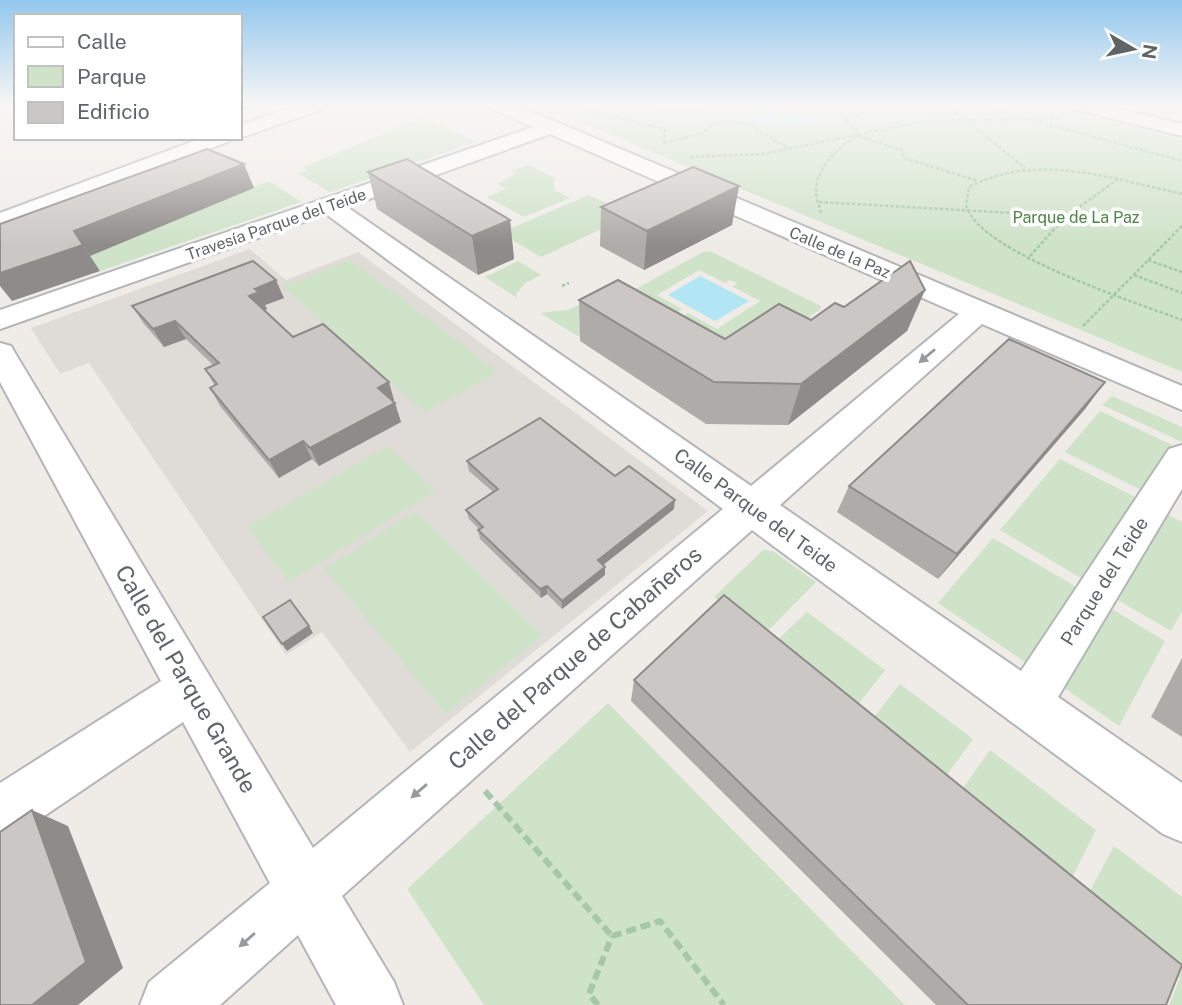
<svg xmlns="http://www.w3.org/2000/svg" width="1182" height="1005" font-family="'Public Sans',sans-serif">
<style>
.education{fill:#dfdcd7}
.green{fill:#cee3c8;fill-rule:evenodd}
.water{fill:#b3e6f4}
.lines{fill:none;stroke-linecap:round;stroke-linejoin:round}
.minor-casing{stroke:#b3b6b8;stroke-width:4}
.path-far1{stroke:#a5c8a8;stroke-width:2.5;stroke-dasharray:3.5 2;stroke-linecap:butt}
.path{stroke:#a5c8a8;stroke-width:6;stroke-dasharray:10 5;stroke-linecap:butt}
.minor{fill:#fff;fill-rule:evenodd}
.wall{fill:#afaba9}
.shaded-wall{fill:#8e8b8a}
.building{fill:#cbc7c5;stroke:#8e8b8a;stroke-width:2}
.oneway{fill:#979a9c}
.labels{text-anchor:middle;stroke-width:7;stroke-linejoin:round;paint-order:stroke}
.far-park-label{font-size:16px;fill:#4d8342;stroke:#fff}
.far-street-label{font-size:16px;fill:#5f6466;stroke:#fff}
.street-label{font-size:19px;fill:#5f6466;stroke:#fff}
.near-street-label{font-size:23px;fill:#5f6466;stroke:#fff}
</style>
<rect width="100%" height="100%" fill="#efece8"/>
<!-- education -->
<path class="education" d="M250,249L286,280L358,252L708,511L410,752L322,632L286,655L89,363L60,374L31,328Z"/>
<!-- green -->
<g class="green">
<path d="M539,105H1049L1182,140V372Z"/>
<path d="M422,117L476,142L330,192L299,174L307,170L302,168Z"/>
<path d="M528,165L554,178V190L570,198L524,217L487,197L506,189L498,184L516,174L511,171Z"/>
<path d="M269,181L301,202L100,271L90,256Z"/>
<path d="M589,195L632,215L541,257L500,233Z"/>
<path d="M710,251L821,306V309L738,366L621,297L703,252ZM699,270L725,283L730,280L737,283L733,287L760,301L717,329L688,313L683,316L677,313L682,309L657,295Z"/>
<path d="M350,260L498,372L425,412L283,287Z"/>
<path d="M518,261L541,275L525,283L516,294L517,298L485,277Z"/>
<path d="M585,302L611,318L578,336L540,313L568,310Z"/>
<path d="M1112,396L1182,427V442L1102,405Z"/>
<path d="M1100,411L1172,445L1143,491L1065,452Z"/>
<path d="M388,446L435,491L289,582L247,527Z"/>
<path d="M1060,459L1137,498L1084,580L1000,530Z"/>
<path d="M416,511L542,635L446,714L325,569Z"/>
<path d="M1168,515L1182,522V611L1171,631L1116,599Z"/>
<path d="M993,538L1078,588L1028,664L938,603Z"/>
<path d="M763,550L773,551L816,582L762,637L714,597Z"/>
<path d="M1110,608L1165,641L1119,726L1061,686Z"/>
<path d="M807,612L885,670L853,711L772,645Z"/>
<path d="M900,684L973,739L941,783L869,723Z"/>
<path d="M608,703L905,1005H484L407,889Z"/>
<path d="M990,750L1096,830L1068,886L958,795Z"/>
<path d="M1114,846L1182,897V1005H1169L1180,978L1085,900Z"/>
</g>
<!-- water -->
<g class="water">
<path d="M782,105H796L811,120L810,123L798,126L784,124L766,128L748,119Z"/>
<path d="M700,276L749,301L715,321L668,295Z"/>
</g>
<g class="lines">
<defs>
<g id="minor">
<path d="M300,105H325L323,109L240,138V125Z"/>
<path d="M490,105H514L559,123L1182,386V410L982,324L780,505L1021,671L1169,449L1182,445V489L1058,697L1182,783V842L1163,834L752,530L342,896L394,982L403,1005H336L298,935L220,1005H140L149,982L270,883L183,722L19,833L0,841V783L161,681L0,382V343L11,346L15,353L313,848L723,509L326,214L0,329V310L533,127L492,109ZM550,134L959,314L751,486L347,207Z"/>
<path d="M1072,105H1102L1182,124V136L1074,109Z"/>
<path d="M202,138H231L228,142L0,228V213Z"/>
</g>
</defs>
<!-- minor casing -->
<use href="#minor" class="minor-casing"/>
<!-- path-far1 -->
<g class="path-far1">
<path d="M622,105L685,111L731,105"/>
<path d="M947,105L1025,168"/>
<path d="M978,105L1028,118"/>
<path d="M579,108L665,129L664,145"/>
<path d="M1039,122L1182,161"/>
<path d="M858,136L902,150L904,158L978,181"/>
<path d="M663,143L702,134L714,124L728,120L747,124L789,148"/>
<path d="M690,157L762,154L932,120L1059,119"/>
<path d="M1118,179C1066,168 1018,162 969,187L966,206C981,253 1135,302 1182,320"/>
<path d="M819,202L1067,216L1118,179L1182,194"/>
<path d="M821,213C819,206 816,198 816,190C817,167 838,147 857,136V130L845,121L863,112L870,105"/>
<path d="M1030,256L1066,216"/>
<path d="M1148,260L1182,272"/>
<path d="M1134,275L1182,293"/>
<path d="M562,286L569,283"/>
<path d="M1083,326L1182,226"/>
</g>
<!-- path -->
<g class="path">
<path d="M485,791L612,936"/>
<path d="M612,936L660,921L724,1005"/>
<path d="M598,1005L589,994L612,936"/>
</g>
<!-- minor -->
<use href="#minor" class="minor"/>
</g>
<!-- wall -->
<g class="wall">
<path d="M1165,105H1182V109Z"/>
<path d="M368,172L510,220L514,259L478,275L377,209Z"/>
<path d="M601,207L732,225L644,270L600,246Z"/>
<path d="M925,290L907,331L788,425L706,424L580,341L579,300L725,339L811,320Z"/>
<path d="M284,298L265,305L267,309L265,310L293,337L394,400L392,401L401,422L319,466L312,459L279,478L220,406L210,388L215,386L205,369L213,365L186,339L164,347L144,324L132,306Z"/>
<path d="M1105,382L1085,409L938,579L837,512L849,486Z"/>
<path d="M467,461L615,476L674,509L603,565L605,575L562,609L547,594L541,598L480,539L478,530L479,529L469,519L466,510L493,492L469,471Z"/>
<path d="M1182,658V737L1151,717Z"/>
<path d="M634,680L1166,1005H936L631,701Z"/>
</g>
<!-- shaded-wall -->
<g class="shaded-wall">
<path d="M240,105H259L240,111Z"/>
<path d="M244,164L254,188L90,256L74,231Z"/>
<path d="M739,186L732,225L644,270L647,231Z"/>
<path d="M510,220L514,259L478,275L472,236Z"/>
<path d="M83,245L100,271L12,301L0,286V273Z"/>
<path d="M276,280L284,298L265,305L267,309L257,314L249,296L255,289Z"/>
<path d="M925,290L907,331L788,425L801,384Z"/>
<path d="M175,321L186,339L164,347L153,329Z"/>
<path d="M389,382L394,400L384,406L378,388Z"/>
<path d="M1105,382L1085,409L938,579L957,554Z"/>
<path d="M395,403L401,422L319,466L310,448Z"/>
<path d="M303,441L312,459L279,478L269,460Z"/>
<path d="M675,500L674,509L598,569V560Z"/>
<path d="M605,567V575L562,609V601Z"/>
<path d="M547,586V594L541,598L540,589Z"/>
<path d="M309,626L313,633L287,651L282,644Z"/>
<path d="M32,810L68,826L123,968L78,1005H32Z"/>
</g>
<!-- building -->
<g class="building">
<path d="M207,149L244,164L74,231L83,245L0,273V224Z"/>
<path d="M407,159L510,220L472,236L368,172Z"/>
<path d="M693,167L739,186L647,231L601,207Z"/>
<path d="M253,261L276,280L255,289L259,292L249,296L293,337L323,324L389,382L378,388L395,403L310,448L303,441L269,460L210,388L217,384L205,369L219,363L175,321L153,329L132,306Z"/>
<path d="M910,261L925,290L801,384L714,382L579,300L618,280L725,339L779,304L811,320L835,303L844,307Z"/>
<path d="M1009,339L1105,382L957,554L849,486Z"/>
<path d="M540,418L615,476L629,466L675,500L598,560L605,567L562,601L547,586L540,589L478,530L483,527L466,510L498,489L467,461Z"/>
<path d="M724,595L1182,965L1166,1005H968L634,680Z"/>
<path d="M290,600L309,626L282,644L263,617Z"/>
<path d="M32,810L86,962L32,1005H0V832Z"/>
</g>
<!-- one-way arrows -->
<defs><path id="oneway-solid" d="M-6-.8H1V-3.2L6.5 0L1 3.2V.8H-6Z" transform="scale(1.75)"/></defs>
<g class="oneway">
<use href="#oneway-solid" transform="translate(927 356) rotate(140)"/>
<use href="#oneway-solid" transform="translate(419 791) rotate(139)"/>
<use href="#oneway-solid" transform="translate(247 940) rotate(139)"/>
</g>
<!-- sky -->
<linearGradient id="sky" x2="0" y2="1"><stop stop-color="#93c8ed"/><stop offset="0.43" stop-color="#f8f6f5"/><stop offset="1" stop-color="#f8f6f5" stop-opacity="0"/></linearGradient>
<rect width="1182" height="245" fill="url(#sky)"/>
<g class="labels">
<!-- far-park labels -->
<g class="far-park-label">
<text x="1076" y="223">Parque de La Paz</text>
</g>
<!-- far-street labels -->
<g class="far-street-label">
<text transform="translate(276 224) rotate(-19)" y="6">Travesía Parque del Teide</text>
<text transform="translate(840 252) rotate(23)" y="6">Calle de la Paz</text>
</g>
<!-- street labels -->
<g class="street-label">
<text transform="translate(756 510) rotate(36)" y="7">Calle Parque del Teide</text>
<text transform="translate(1104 581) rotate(-58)" y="7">Parque del Teide</text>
</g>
<!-- near-street labels -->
<g class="near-street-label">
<text transform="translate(575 658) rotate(-41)" y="8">Calle del Parque de Cabañeros</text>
<text transform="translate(186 679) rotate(60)" y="8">Calle del Parque Grande</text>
</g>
</g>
<!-- legend -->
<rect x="14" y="14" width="228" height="126" fill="#ffffff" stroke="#bfc1c2" stroke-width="2"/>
<rect x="28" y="37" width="35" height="10" fill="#ffffff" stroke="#bfc1c2" stroke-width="2"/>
<text x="77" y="49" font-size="21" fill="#5f6466">Calle</text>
<rect x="28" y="66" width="35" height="21" fill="#cee3c8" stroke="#bfc1c2" stroke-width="2"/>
<text x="77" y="84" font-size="21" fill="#5f6466">Parque</text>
<rect x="28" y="102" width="35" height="21" fill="#cbc7c5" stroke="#bfc1c2" stroke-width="2"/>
<text x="77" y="119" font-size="21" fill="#5f6466">Edificio</text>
<!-- north arrow -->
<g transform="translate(1133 49) rotate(99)" stroke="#ffffff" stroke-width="5" paint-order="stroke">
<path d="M0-5L12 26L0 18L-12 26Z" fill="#5f6466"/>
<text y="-10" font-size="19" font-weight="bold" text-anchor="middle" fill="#5f6466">N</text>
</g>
</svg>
